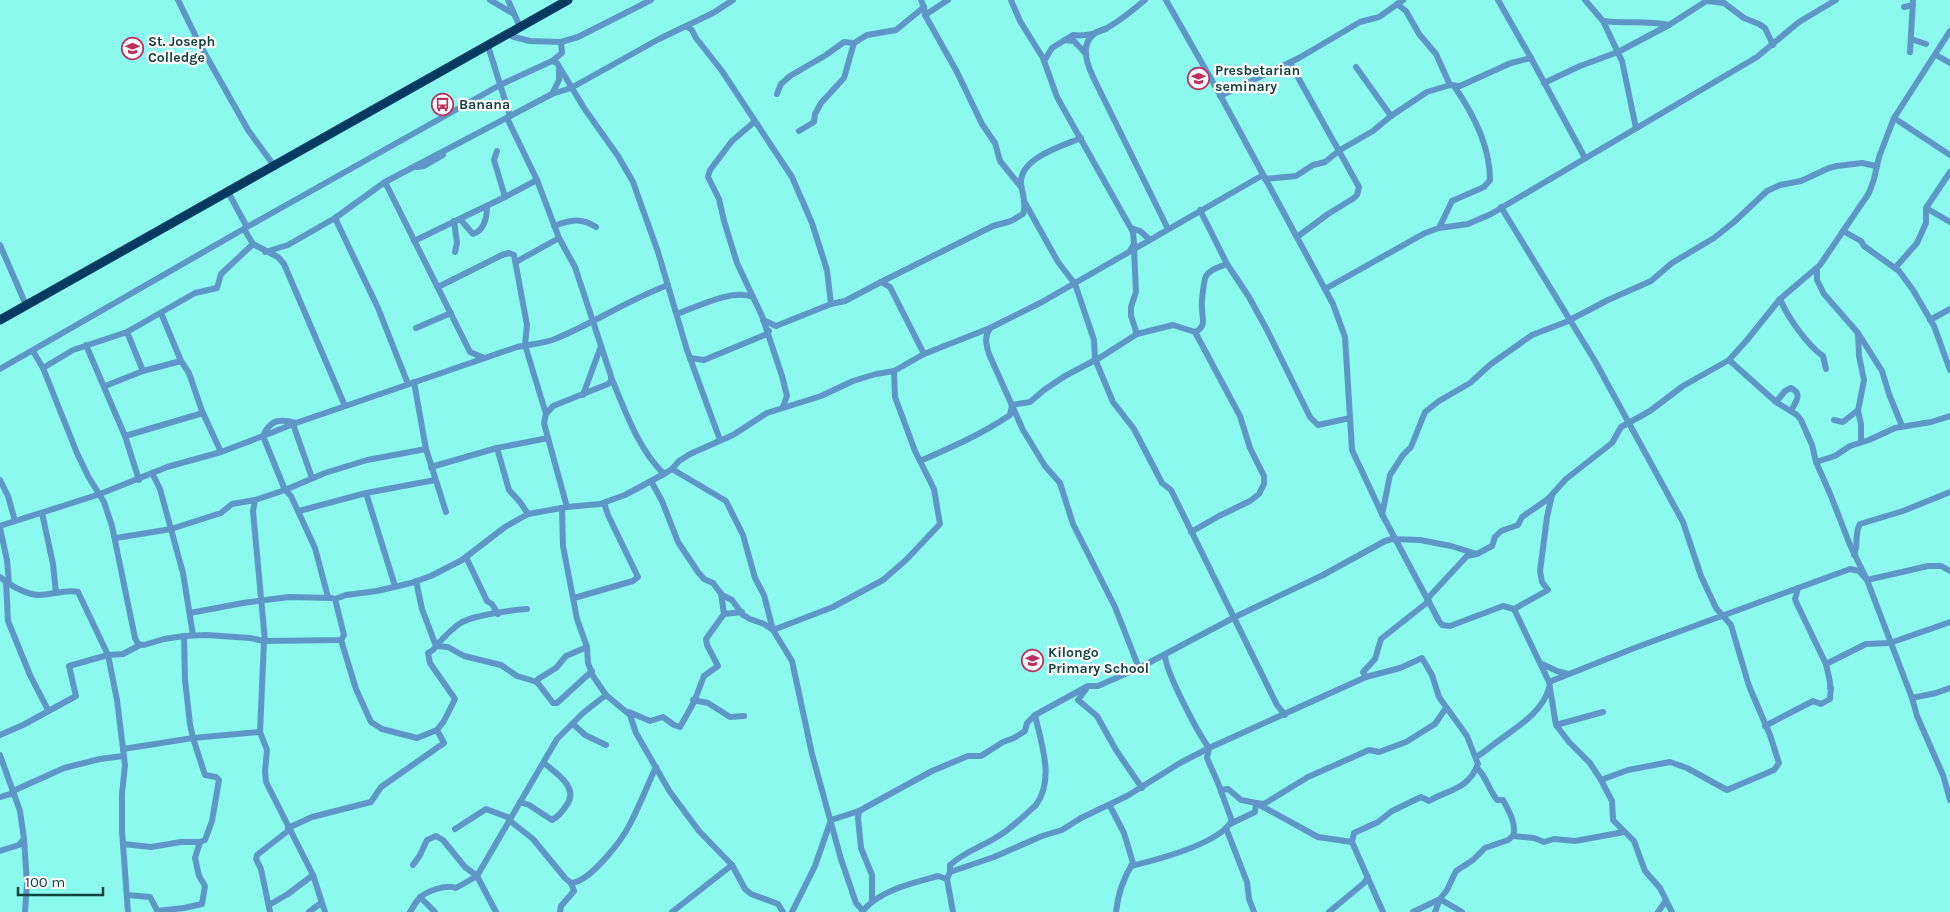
<svg xmlns="http://www.w3.org/2000/svg" width="1950" height="912" font-family="Karla,sans-serif">
<style>
.lines{fill:none;stroke-linecap:round;stroke-linejoin:round}
.minor{stroke:#5f96c8;stroke-width:6}
.highway{stroke:#073a61;stroke-width:9}
.labels{text-anchor:middle;stroke-width:4.5;stroke-linejoin:round;paint-order:stroke}
.poi-label{font-size:14px;font-weight:bold;fill:#13433f;stroke:#fff;text-anchor:start}
</style>
<rect width="100%" height="100%" fill="#8cf9ee"/>
<g class="lines">
<!-- minor -->
<g class="minor">
<path d="M178,0L199,43L248,130L275,167"/>
<path d="M490,0L514,14"/>
<path d="M508,0L520,27"/>
<path d="M921,0L924,7L925,15L957,72L982,124L995,143L1000,161L1021,187"/>
<path d="M1011,0L1020,21L1043,58L1057,97L1133,232L1134,244L1130,251"/>
<path d="M1166,0L1219,93L1333,304L1345,337L1352,450L1383,516L1439,621L1442,625L1450,626L1503,606L1514,609L1549,682L1556,725L1569,742L1590,763L1601,780L1612,801L1613,820L1634,841L1645,871L1660,888L1672,912"/>
<path d="M1498,0L1531,58"/>
<path d="M1585,0L1603,21L1622,61L1636,128"/>
<path d="M1707,1L1724,3L1744,18L1759,24L1765,28L1773,45"/>
<path d="M1397,4L1406,11L1419,34L1436,54L1450,85"/>
<path d="M1904,7L1913,5"/>
<path d="M925,15L948,0"/>
<path d="M1603,21C1626,24 1646,20 1669,25"/>
<path d="M687,27L692,30L696,38L722,71L792,177L812,223L827,270L831,304"/>
<path d="M1106,29C1102,30 1097,31 1094,34C1078,46 1089,69 1096,83L1168,229"/>
<path d="M508,34L514,37L530,41L561,42L578,37L651,0"/>
<path d="M1911,39L1926,44"/>
<path d="M1065,40L1074,41L1086,54"/>
<path d="M488,46L510,116"/>
<path d="M1910,52L1913,0"/>
<path d="M1936,55L1950,63"/>
<path d="M552,61L557,63L584,108L618,156L633,182L658,252L687,350L720,440"/>
<path d="M1044,61L1052,48L1073,35C1101,39 1125,16 1145,0"/>
<path d="M1290,63L1359,187L1357,195L1354,198L1328,214L1297,237"/>
<path d="M1356,67L1391,116"/>
<path d="M1544,83L1580,66L1618,52L1669,25L1708,0"/>
<path d="M552,94L559,80V70"/>
<path d="M777,94L781,84L790,76L826,55L844,42L854,43"/>
<path d="M1220,96L1299,58L1360,22L1379,17L1403,0"/>
<path d="M507,118L537,180L559,238L575,267L611,376V381L608,384L553,406L546,414L544,423L548,438L567,507"/>
<path d="M1894,118L1950,155"/>
<path d="M754,120L753,123L732,141L710,170L708,177L719,199L724,221L737,263L762,316L782,376L787,396L783,407"/>
<path d="M799,131L814,122L815,114L821,103L844,78L854,43L867,35L896,30L924,7"/>
<path d="M497,151L494,160L505,197"/>
<path d="M417,167L424,166L443,155"/>
<path d="M1265,179L1296,176L1313,165L1325,162L1340,150L1373,131L1391,116L1427,92L1450,85L1460,86L1511,63L1531,58L1585,158"/>
<path d="M385,182L470,352L484,358"/>
<path d="M228,192L247,227"/>
<path d="M1024,201L1058,262L1075,284L1094,340L1095,359L1113,402L1134,429L1162,483L1171,490L1277,705L1285,715"/>
<path d="M1501,207L1595,361L1683,522L1701,576L1716,608L1731,625L1749,686L1770,735L1779,763L1774,770L1727,790L1687,768L1670,762L1628,770L1601,780"/>
<path d="M1926,208L1950,222"/>
<path d="M1200,210L1227,264L1249,297L1267,330L1310,417L1318,425L1350,418"/>
<path d="M335,218L378,308L408,384"/>
<path d="M460,219L473,234C485,230 487,217 487,206"/>
<path d="M454,221L457,243L455,252"/>
<path d="M554,226C570,220 581,217 596,227"/>
<path d="M1131,228L1140,231L1149,239"/>
<path d="M1439,228L1452,201L1484,187L1490,180C1490,146 1473,113 1454,86"/>
<path d="M244,229L253,244L278,257L284,264L345,406"/>
<path d="M1843,231L1861,241L1864,246L1899,271L1913,290L1934,326L1950,370"/>
<path d="M414,241L505,197L537,180"/>
<path d="M0,245L26,305"/>
<path d="M1134,249L1136,292L1131,307V316L1137,334"/>
<path d="M265,252L288,245L335,218L385,182L552,94L571,88L659,39L713,13L733,0"/>
<path d="M516,262L559,238"/>
<path d="M1895,268L1917,243L1926,223V208L1950,172"/>
<path d="M1817,269V280L1824,294L1858,333L1859,356L1864,380L1858,411L1861,424V442"/>
<path d="M881,282L993,226L1011,221L1023,214C1027,204 1022,194 1021,183C1020,158 1062,146 1081,138"/>
<path d="M438,287L502,255L509,253L514,255L527,325L525,345L546,414"/>
<path d="M1325,289L1425,233L1439,228L1468,224L1491,214L1757,57L1799,22L1836,0"/>
<path d="M1780,299C1787,316 1807,345 1823,356L1826,369"/>
<path d="M161,313L181,361L189,373L202,411L221,452"/>
<path d="M677,314C697,307 733,288 753,297"/>
<path d="M763,320L776,326L831,304L845,301L881,282L890,287L924,354"/>
<path d="M1930,320L1950,309"/>
<path d="M416,328L451,313"/>
<path d="M990,328C984,337 986,344 989,354L1023,430L1045,466L1060,483L1073,524L1115,607L1139,668"/>
<path d="M127,332L143,371"/>
<path d="M1195,332C1207,327 1202,318 1202,308C1201,304 1204,279 1206,276C1210,269 1220,267 1227,264"/>
<path d="M1858,333L1882,371L1889,394L1902,426"/>
<path d="M86,345L125,436L139,480"/>
<path d="M33,351L43,368L77,453L88,476L104,502L112,526L135,638L138,644L144,645L164,639L184,636L206,635L250,638L264,641L341,640L344,635L335,599L346,595L377,591L411,583L431,576L462,560L505,527L528,514L567,507L600,504L625,495L664,474L672,469L679,461L690,454L733,435L767,413L821,396L853,381L876,374L894,371L924,354L990,328L1042,302L1263,175"/>
<path d="M690,358L704,360L767,334L769,331"/>
<path d="M1729,360L1776,402L1797,415L1801,420L1812,445L1816,462L1831,496L1850,545L1867,580L1912,698L1917,716L1943,775L1950,800"/>
<path d="M43,368L73,350L127,332L195,293L217,288L221,274L253,244"/>
<path d="M0,369L247,227L500,85L552,61L562,53L561,42"/>
<path d="M611,377C625,410 638,449 664,474"/>
<path d="M414,382L426,449L446,512"/>
<path d="M105,386L143,371L181,361"/>
<path d="M583,395L601,346"/>
<path d="M1776,402L1785,391L1791,388C1803,394 1796,401 1791,411"/>
<path d="M1834,420L1843,422L1858,410"/>
<path d="M296,423L263,436L285,490L291,496L315,548L328,597"/>
<path d="M293,424L312,478"/>
<path d="M125,436L203,413"/>
<path d="M497,448L509,490L520,502L528,514"/>
<path d="M920,461C952,447 982,434 1010,415L1012,405L1030,402L1044,390L1065,376L1101,357L1137,334L1173,325L1195,332L1240,416L1250,448L1264,476V484L1259,494L1250,501L1219,516L1191,532"/>
<path d="M1816,462L1835,456L1850,446L1869,440L1895,428L1931,422L1950,416"/>
<path d="M431,467L497,448L548,438"/>
<path d="M672,469L726,501L743,535L755,578L764,595L773,630L792,661L812,754L841,859L856,903L863,911"/>
<path d="M152,473L160,489L183,573L193,635"/>
<path d="M0,480L8,496L15,521"/>
<path d="M651,481L662,501L678,542L698,572L704,579L713,583L722,595L732,600L743,615L750,619L764,624L773,630L833,607L883,580L906,560L940,524L934,489L915,451L895,397L894,371"/>
<path d="M366,493L395,586"/>
<path d="M255,500L253,511L265,641"/>
<path d="M562,508L563,546L577,619L587,647L588,663L593,676L606,695L630,715L636,733L670,792L699,831L732,865L745,889L751,894L778,904L783,912"/>
<path d="M299,511L366,493L435,480"/>
<path d="M42,513L53,564L56,593"/>
<path d="M1382,515L1390,475L1403,455L1411,447L1425,412L1439,401L1470,383L1491,364L1532,335L1566,322L1608,300L1651,281L1672,263L1714,238L1734,222L1767,191L1780,185L1801,181L1829,168L1837,166L1862,163L1876,166"/>
<path d="M0,526L100,494L167,467L221,452L263,436C270,420 279,418 296,423L517,347C529,344 543,344 555,339C594,323 628,300 668,285"/>
<path d="M0,528L7,560L9,584"/>
<path d="M116,538L171,529L221,513L232,504L255,500L285,490L325,473L367,460L426,449"/>
<path d="M1854,555C1859,544 1854,533 1860,524L1903,511L1950,492"/>
<path d="M466,557L487,601L492,604L498,614"/>
<path d="M0,577C9,585 27,595 39,595C52,595 66,589 78,592L108,655L117,700L125,765L122,794V831L128,912"/>
<path d="M6,582L8,621L30,675L48,710"/>
<path d="M574,598L633,581L638,577L608,515L604,503"/>
<path d="M1428,598L1467,556L1477,554L1492,546L1495,537L1501,531L1518,525L1522,517L1548,499L1566,479L1612,443L1621,427L1650,411L1683,386L1729,360L1747,340L1780,299L1820,265L1869,193L1874,179L1879,157L1894,118L1950,31"/>
<path d="M1514,609L1548,590L1542,582L1540,571L1547,517L1552,495"/>
<path d="M190,613L243,603L289,597L332,598"/>
<path d="M724,614L742,612"/>
<path d="M341,640L356,689L371,722L382,729L417,738L437,730"/>
<path d="M264,641L260,732L267,750L265,771L266,782L313,875L325,912"/>
<path d="M436,646L448,647L464,656L501,665L517,676L537,682L538,679L556,668L566,656L587,647"/>
<path d="M436,646C444,637 452,628 462,622C477,615 510,610 527,609"/>
<path d="M1542,664L1557,671L1568,674"/>
<path d="M1826,664L1866,644L1890,643L1950,622"/>
<path d="M1366,677L1363,672L1375,659L1381,639L1429,601"/>
<path d="M537,682L553,703H557L592,671"/>
<path d="M1549,682L1637,647L1850,569L1859,571L1867,580L1928,566H1941L1950,571"/>
<path d="M1086,689L1078,700L1097,716L1116,750L1142,788"/>
<path d="M1912,698L1936,693L1950,688"/>
<path d="M693,700L708,703L730,717L744,716"/>
<path d="M629,712L650,721L663,717L674,725L680,727L694,702L704,676L718,666L707,645L706,639L724,614L721,593"/>
<path d="M573,724L585,735L606,745"/>
<path d="M1556,725L1603,712"/>
<path d="M1765,726L1813,701L1821,704L1830,699L1831,688H1830V682L1826,664L1797,604L1795,599L1798,588"/>
<path d="M0,735L23,725L76,696L69,666L108,655L123,654L140,645"/>
<path d="M123,749L193,738L260,732"/>
<path d="M0,755L20,811L24,839L19,845L0,851"/>
<path d="M1476,757C1485,752 1492,745 1501,739C1520,725 1542,712 1549,688"/>
<path d="M1221,790L1228,789L1241,800L1256,803L1318,837L1352,842"/>
<path d="M13,791L64,768L100,759L123,756"/>
<path d="M0,797L14,793"/>
<path d="M520,802L529,805L552,820C558,817 562,812 566,806C580,788 557,774 544,763"/>
<path d="M1111,804L1110,806L1124,833L1133,863C1123,878 1118,894 1116,912"/>
<path d="M859,811L858,818L861,848L872,875V901"/>
<path d="M509,820L533,839L565,878L571,883C590,882 622,840 630,824C640,805 647,786 656,767"/>
<path d="M1230,824L1255,812L1256,803L1264,804L1308,777L1369,750L1379,752L1406,742L1435,724L1446,708"/>
<path d="M288,828L312,817L371,802L381,787L444,743L437,730L444,721L455,699L430,663L428,653L433,650L436,646L422,609L416,581"/>
<path d="M1226,828L1247,882L1249,899L1254,912"/>
<path d="M455,829L486,809L510,818"/>
<path d="M1513,836L1534,838L1544,842L1554,839L1575,841L1624,832"/>
<path d="M24,839L27,884L25,912"/>
<path d="M123,844L151,847L181,842H200L205,840L212,821L219,780L216,777L205,775L193,738L190,724L185,680L184,636"/>
<path d="M1131,866C1156,860 1218,844 1232,821L1218,783L1207,758L1209,748C1198,733 1165,671 1165,655"/>
<path d="M950,872V865C964,852 981,847 997,837C1011,829 1024,816 1036,805C1055,779 1041,743 1035,715"/>
<path d="M947,879L953,912"/>
<path d="M127,895L150,897L158,912"/>
<path d="M420,897L435,912"/>
<path d="M269,905L288,894L313,875"/>
<path d="M157,911L184,908L202,904L205,886L199,876L195,858L200,842"/>
<path d="M270,912L261,869L256,859L257,855L289,830"/>
<path d="M309,912L321,903"/>
<path d="M410,912C413,908 415,902 419,899C425,891 447,884 456,888L477,876L465,867L443,840L436,836L427,840L420,855L413,865"/>
<path d="M496,912L477,876L557,739L583,713L606,695"/>
<path d="M560,912L561,906L574,891L571,883"/>
<path d="M672,912L732,865"/>
<path d="M792,912L815,866L831,820L859,811L932,771L968,756H981L1003,742L1014,738L1025,731L1027,723L1035,715L1088,686H1098L1139,668L1235,617L1323,575L1385,541L1392,539L1420,540L1451,546L1477,554"/>
<path d="M862,912C879,890 913,883 938,876L947,879L950,872L994,857L1042,836L1062,830L1081,818L1127,796L1180,763L1209,748L1366,677L1400,668L1422,658L1432,675L1439,697L1467,736L1478,764C1468,790 1449,789 1429,801L1421,797L1392,811L1378,822L1354,833L1352,842L1383,912"/>
<path d="M1329,912L1364,883L1368,877"/>
<path d="M1413,912L1440,899L1447,890L1456,871L1473,860L1485,848L1508,840L1513,836C1517,825 1509,811 1503,800H1497C1489,790 1486,776 1477,768"/>
<path d="M1435,912L1440,899L1462,912"/>
<path d="M1658,912L1665,902"/>
</g>
<!-- highway -->
<path class="highway" d="M0,320L568,0"/>
</g>
<!-- icons -->
<defs>
<symbol id="university-ring" viewBox="-11 -11 22 22"><circle r="9.5" fill="#fff" stroke="#be305c" stroke-width="1.5"/><path d="M0-5L7-2L0 1L-7-2ZM-4 1L0 2.5L4 1V4Q0 6-4 4Z" fill="#be305c"/></symbol>
<symbol id="school-ring" viewBox="-11 -11 22 22"><circle r="9.5" fill="#fff" stroke="#be305c" stroke-width="1.5"/><path d="M0-5L7-2L0 1L-7-2ZM-4 1L0 2.5L4 1V4Q0 6-4 4Z" fill="#be305c"/></symbol>
<symbol id="bus-ring" viewBox="-11 -11 22 22"><circle r="9.5" fill="#fff" stroke="#be305c" stroke-width="1.5"/><path d="M-5-6H5V4H4V6H2V4H-2V6H-4V4H-5ZM-3.5-4V0h7V-4ZM-3.5 1.2v1.5H-2V1.2ZM2 1.2v1.5H3.5V1.2Z" fill="#be305c"/></symbol>
</defs>
<g fill-rule="evenodd">
<use href="#university-ring" x="120" y="36" width="25" height="25"/>
<use href="#school-ring" x="1186" y="66" width="25" height="25"/>
<use href="#bus-ring" x="430" y="92" width="25" height="25"/>
<use href="#school-ring" x="1020" y="648" width="25" height="25"/>
</g>
<g class="labels">
<!-- poi labels -->
<g class="poi-label">
<text x="148" y="46">St. Joseph<tspan x="148" dy="16">Colledge</tspan></text>
<text x="1215" y="75">Presbetarian<tspan x="1215" dy="16">seminary</tspan></text>
<text x="459" y="109">Banana</text>
<text x="1048" y="657">Kilongo<tspan x="1048" dy="16">Primary School</tspan></text>
</g>
</g>
<!-- scale -->
<path d="M18 887v8h85v-8" fill="none" stroke="#13433f" stroke-width="2.5"/>
<text x="25" y="887" font-size="15" fill="#13433f" stroke="#ffffff" stroke-width="4" paint-order="stroke">100 m</text>
</svg>
